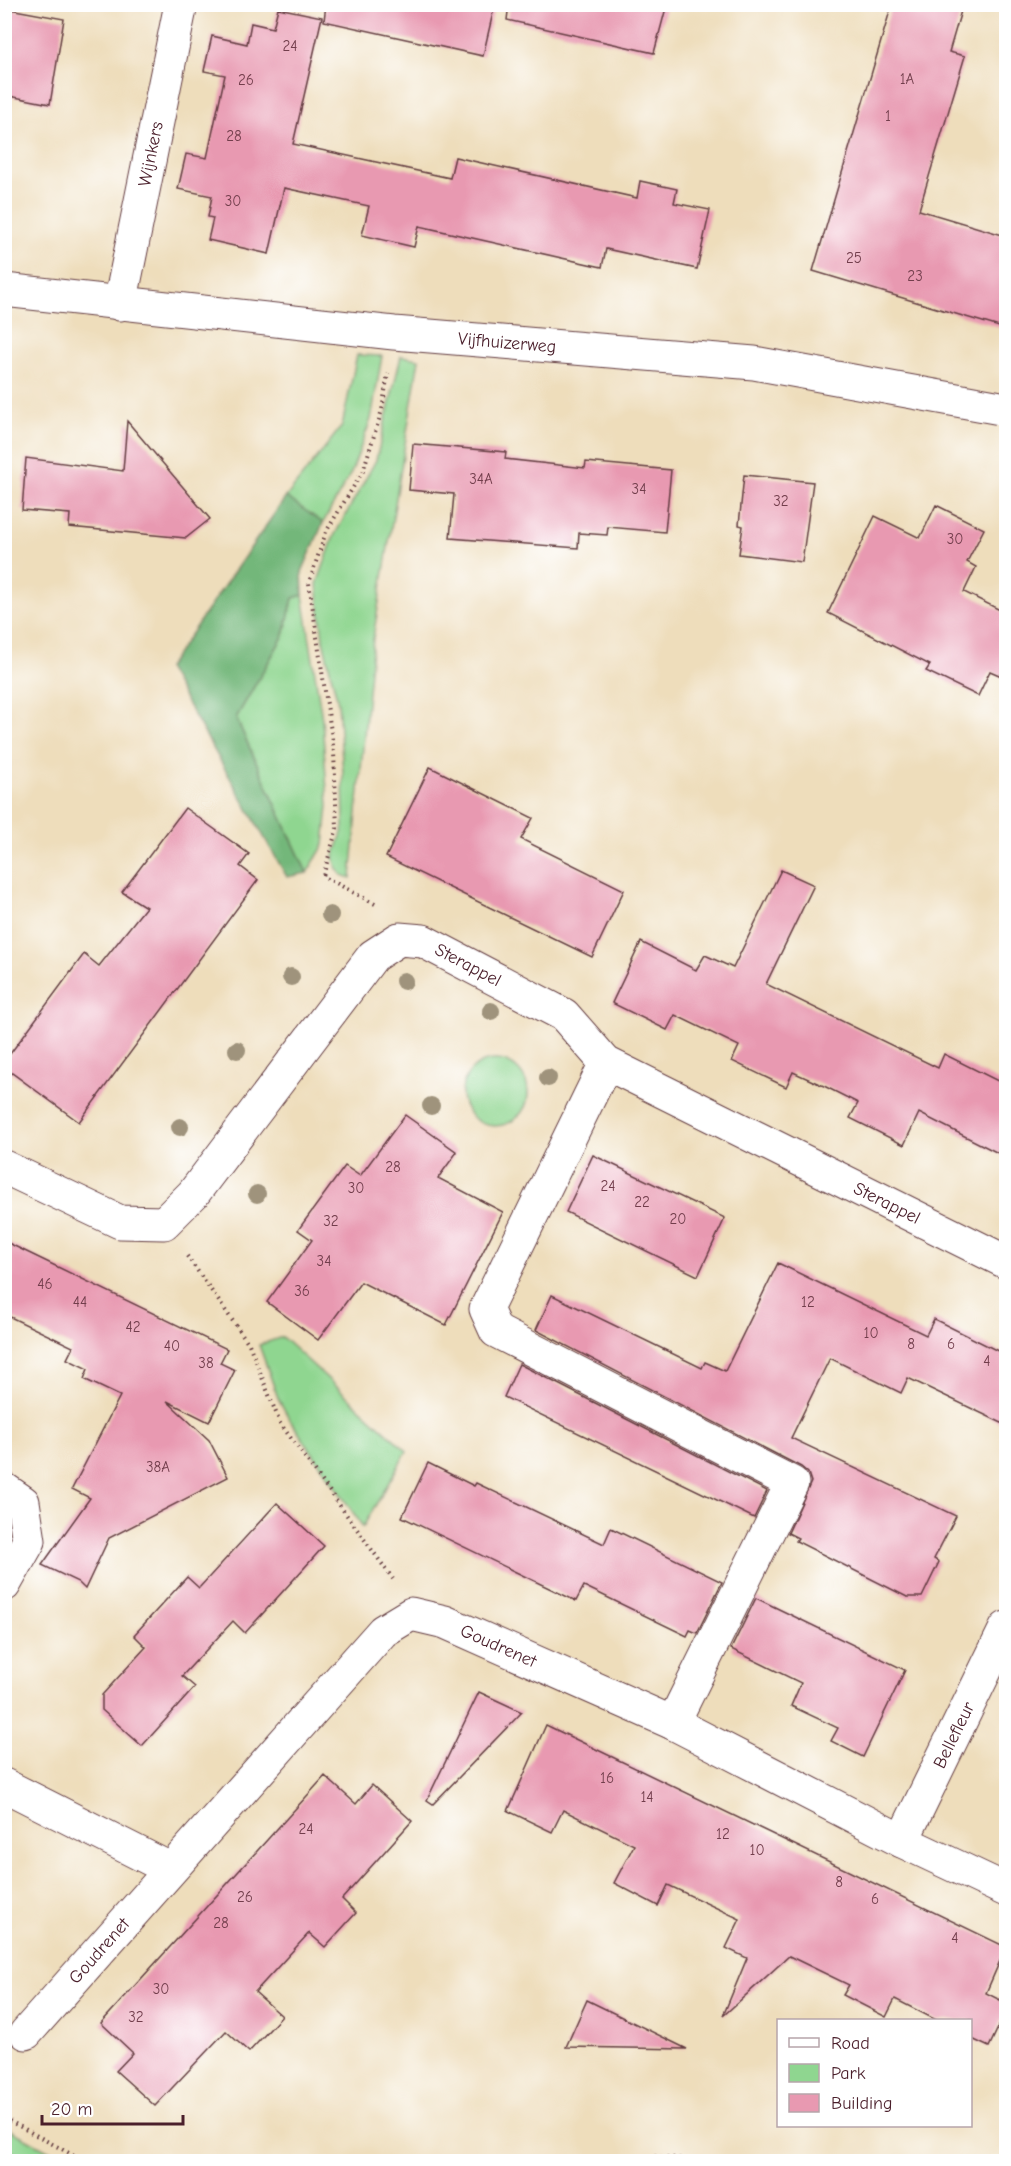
<svg xmlns="http://www.w3.org/2000/svg" width="1011" height="2166" font-family="'Comic Neue',sans-serif">
<style>
.green{fill:#8fd690;stroke:#6c7a5e;stroke-width:1.5}
.forest{fill:#73b77a;stroke:#5e6b52;stroke-width:1.5}
.building{fill:#e899b1}
.lines{fill:none;stroke-linecap:round;stroke-linejoin:round}
.minor-casing{stroke:#633c41;stroke-width:35}
.path{stroke:#633c41;stroke-width:4;stroke-dasharray:1.5 4.5;stroke-linecap:butt}
.minor{stroke:#fff;stroke-width:33}
.tree{fill:#9f937c}
.labels{text-anchor:middle;stroke-width:4.5;stroke-linejoin:round;paint-order:stroke}
.number-label{font-size:15px;fill:#723e4c}
.street-label{font-size:18px;fill:#4a1f2b;stroke:#fff}
</style>
<rect width="100%" height="100%" fill="#fff"/>
<filter id="ink" filterUnits="userSpaceOnUse"><feTurbulence type="fractalNoise" baseFrequency=".0167" numOctaves="2"/><feDisplacementMap in="SourceGraphic" scale="12" xChannelSelector="R" yChannelSelector="G"/><feConvolveMatrix kernelMatrix="1 2 1 2 8 2 1 2 1" color-interpolation-filters="sRGB"/></filter>
<filter id="wash" filterUnits="userSpaceOnUse"><feTurbulence type="fractalNoise" baseFrequency=".008" numOctaves="4" result="noise"/><feDisplacementMap in="SourceGraphic" scale="24" xChannelSelector="R" yChannelSelector="G"/><feGaussianBlur stdDeviation="1.35" result="paint"/><feColorMatrix in="noise" values="0 0 0 0 0 0 0 0 0 0 0 0 0 0 0 0 0 1.4 0 .05"/><feComposite in="paint" operator="in"/></filter>
<g filter="url(#wash)">
<rect width="100%" height="100%" fill="#edb"/>
<!-- green -->
<g class="green">
<path d="M357,355L382,356L371,419L352,471L323,523L286,497L342,426Z"/>
<path d="M401,356L419,359L373,638L351,878L342,875L337,869L334,857L344,827L343,773L338,703L323,640L317,584L334,536L376,460Z"/>
<path d="M303,595L322,719L328,806L324,845L307,873L236,718L284,635L293,598Z"/>
<circle cx="495" cy="1093" r="33"/>
<path d="M282,1337L407,1451L363,1527L290,1420L278,1398L259,1345Z"/>
<path d="M4,2127H5L68,2161H29L5,2148Z"/>
</g>
<!-- forest -->
<path class="forest" d="M286,497L323,523L302,572L303,595L293,598L284,635L236,718L307,873L287,877L167,668Z"/>
<g id="blocks">
<!-- building -->
<g class="building">
<path d="M326,4H495L483,56L324,21Z"/>
<path d="M509,4H667L654,53L507,20Z"/>
<path d="M892,4H963L949,52L965,56L919,210L1006,236V329L813,271Z"/>
<path d="M4,8L64,19L50,104L4,95Z"/>
<path d="M278,8L322,17L293,144L450,178L455,157L637,198L640,181L677,189L674,203L710,210L697,269L606,249L602,267L419,226L414,247L362,235L369,206L284,188L269,254L208,240L213,218L208,217L212,196L178,189L186,154L207,158L225,75L204,71L212,36L247,44L251,23L273,28Z"/>
<path d="M127,421L210,519L186,538L69,527L70,514L22,510L26,458L123,471Z"/>
<path d="M413,444L506,452L505,459L585,468L586,462L671,470L665,532L608,527L607,535L579,533L578,548L450,538L454,494L409,490Z"/>
<path d="M744,475L813,482L802,562L739,554L743,526L739,525Z"/>
<path d="M936,505L984,529L967,562L976,567L964,592L1006,613V678L990,671L978,696L926,671L930,665L828,613L875,516L920,538Z"/>
<path d="M430,767L533,818L521,839L624,890L592,957L386,857Z"/>
<path d="M185,808L249,854L240,866L258,880L79,1122L4,1067V1062L84,954L99,966L146,907L122,892Z"/>
<path d="M781,870L814,885L766,984L938,1068L944,1054L1006,1085V1157L919,1113L904,1145L850,1118L858,1103L826,1087L793,1072L786,1087L732,1061L739,1046L675,1015L667,1030L612,1003L641,942L696,970L705,955L733,968Z"/>
<path d="M405,1115L457,1152L438,1178L503,1212L446,1325L361,1282L318,1340L267,1302L312,1240L298,1230L345,1166L360,1176Z"/>
<path d="M593,1155L725,1218L698,1276L566,1212Z"/>
<path d="M4,1241L227,1349L220,1363L235,1370L209,1422L167,1401L209,1440L228,1477L109,1538L85,1589L78,1582L42,1565L90,1498L72,1489L120,1396L84,1379L88,1369L67,1359L73,1347L4,1314Z"/>
<path d="M778,1263L926,1335L934,1319L1006,1355V1425L908,1378L901,1393L830,1358L791,1438L956,1516L934,1559L939,1562L922,1597H907L796,1541L798,1538L788,1533L811,1482L808,1473L801,1467L536,1330L552,1295L702,1368L705,1362L725,1371Z"/>
<path d="M519,1364L767,1491L754,1518L504,1397Z"/>
<path d="M428,1463L474,1486L476,1483L604,1544L611,1528L722,1582L697,1633L690,1630L687,1636L584,1586L576,1601L402,1517Z"/>
<path d="M277,1503L324,1546L245,1633L233,1621L207,1649L182,1676L195,1687L142,1746L102,1710V1695L146,1647L134,1635L187,1577L199,1588Z"/>
<path d="M756,1598L905,1670L863,1757L831,1741L838,1728L791,1706L801,1683L731,1649Z"/>
<path d="M479,1692L522,1712L433,1804L427,1800Z"/>
<path d="M546,1725L1006,1947L986,1993L1006,2003V2011L989,2047L970,2038V2020H936L895,1999L886,2017L843,1995L849,1985L789,1956L723,2016L747,1958L726,1948L740,1919L668,1885L658,1906L614,1883L634,1845L563,1810L552,1832L508,1811Z"/>
<path d="M325,1776L356,1804L372,1785L412,1821L342,1899L356,1913L325,1947L309,1933L255,1992L282,2016L249,2052L226,2031L155,2106L116,2071L133,2053L101,2023Z"/>
<path d="M587,2000L687,2049L566,2047Z"/>
</g>
</g>
</g>
<g filter="url(#ink)">
<use href="#blocks" fill-opacity="0" stroke="#633c41" stroke-width="1.5"/>
<g class="lines">
<defs>
<g id="minor">
<path id="s1" d="M4,290L394,333L754,363L1006,409"/>
<path id="s2" d="M120,304L181,4"/>
<path d="M606,1063L486,1309L496,1331L792,1483L673,1723"/>
<path id="s3" d="M4,1167L120,1222L164,1223L193,1194L373,956L399,939L423,941L564,1015L606,1063L1006,1262"/>
<path d="M4,1489L23,1502L29,1541L4,1585"/>
<path d="M4,1785L170,1869"/>
<path id="s4" d="M902,1841L1006,1628"/>
<path id="s5" d="M26,2033L383,1631L411,1614L445,1622L673,1723L902,1841L1006,1890"/>
</g>
</defs>
<!-- minor casing -->
<use href="#minor" class="minor-casing"/>
<!-- path -->
<g class="path">
<path d="M375,904L323,876L337,828L334,752L309,583L326,532L363,471L382,410L388,373"/>
<path d="M187,1256L249,1344L280,1423L393,1579"/>
<path d="M4,2118L86,2162"/>
<path d="M571,2162C614,2154 659,2154 703,2162"/>
</g>
<!-- minor -->
<use href="#minor" class="minor"/>
</g>
<!-- trees -->
<g class="tree">
<circle cx="330" cy="915" r="9"/>
<circle cx="291" cy="977" r="9"/>
<circle cx="404" cy="981" r="9"/>
<circle cx="491" cy="1011" r="9"/>
<circle cx="237" cy="1050" r="9"/>
<circle cx="548" cy="1078" r="9"/>
<circle cx="431" cy="1106" r="9"/>
<circle cx="180" cy="1127" r="9"/>
<circle cx="257" cy="1194" r="9"/>
</g>
</g>
<g class="labels">
<!-- number labels -->
<g class="number-label">
<text x="290" y="51">24</text>
<text x="907" y="84">1A</text>
<text x="246" y="85">26</text>
<text x="888" y="121">1</text>
<text x="234" y="141">28</text>
<text x="233" y="206">30</text>
<text x="854" y="263">25</text>
<text x="915" y="281">23</text>
<text x="481" y="484">34A</text>
<text x="639" y="494">34</text>
<text x="781" y="506">32</text>
<text x="955" y="544">30</text>
<text x="393" y="1172">28</text>
<text x="608" y="1191">24</text>
<text x="356" y="1193">30</text>
<text x="642" y="1207">22</text>
<text x="678" y="1224">20</text>
<text x="331" y="1226">32</text>
<text x="324" y="1266">34</text>
<text x="45" y="1289">46</text>
<text x="302" y="1296">36</text>
<text x="80" y="1307">44</text>
<text x="808" y="1307">12</text>
<text x="133" y="1332">42</text>
<text x="871" y="1338">10</text>
<text x="911" y="1349">8</text>
<text x="951" y="1349">6</text>
<text x="172" y="1351">40</text>
<text x="987" y="1366">4</text>
<text x="206" y="1368">38</text>
<text x="158" y="1472">38A</text>
<text x="607" y="1783">16</text>
<text x="647" y="1802">14</text>
<text x="306" y="1834">24</text>
<text x="723" y="1839">12</text>
<text x="757" y="1855">10</text>
<text x="839" y="1887">8</text>
<text x="245" y="1902">26</text>
<text x="875" y="1904">6</text>
<text x="221" y="1928">28</text>
<text x="955" y="1943">4</text>
<text x="161" y="1994">30</text>
<text x="136" y="2022">32</text>
</g>
<!-- street labels -->
<g class="street-label">
<text dy="6" stroke="none"><textPath href="#s2" startOffset="153">Wijnkers</textPath></text>
<text dy="6" stroke="none"><textPath href="#s1" startOffset="506">Vijfhuizerweg</textPath></text>
<text dy="6" stroke="none"><textPath href="#s3" startOffset="618">Sterappel</textPath></text>
<text dy="6" stroke="none"><textPath href="#s3" startOffset="1104">Sterappel</textPath></text>
<text dy="6" stroke="none"><textPath href="#s5" startOffset="664">Goudrenet</textPath></text>
<text dy="6" stroke="none"><textPath href="#s4" startOffset="118">Bellefleur</textPath></text>
<text dy="6" stroke="none"><textPath href="#s5" startOffset="110">Goudrenet</textPath></text>
</g>
</g>
<!-- margin -->
<rect width="1011" height="2166" fill="none" stroke="#fff" stroke-width="24"/>
<!-- legend -->
<rect x="777" y="2019" width="195" height="108" fill="#ffffff" stroke="#b7a5aa" stroke-width="1.5"/>
<rect x="789" y="2038" width="30" height="9" fill="#ffffff" stroke="#b7a5aa" stroke-width="1.5"/>
<text x="831" y="2049" font-size="18" fill="#4a1f2b">Road</text>
<rect x="789" y="2064" width="30" height="18" fill="#8fd690" stroke="#b7a5aa" stroke-width="1.5"/>
<text x="831" y="2079" font-size="18" fill="#4a1f2b">Park</text>
<rect x="789" y="2094" width="30" height="18" fill="#e899b1" stroke="#b7a5aa" stroke-width="1.5"/>
<text x="831" y="2109" font-size="18" fill="#4a1f2b">Building</text>
<!-- scale -->
<path d="M42 2115v9h141v-9" fill="none" stroke="#4a1f2b" stroke-width="3"/>
<text x="51" y="2115" font-size="18" fill="#4a1f2b" stroke="#ffffff" stroke-width="4.5" paint-order="stroke">20 m</text>
</svg>
